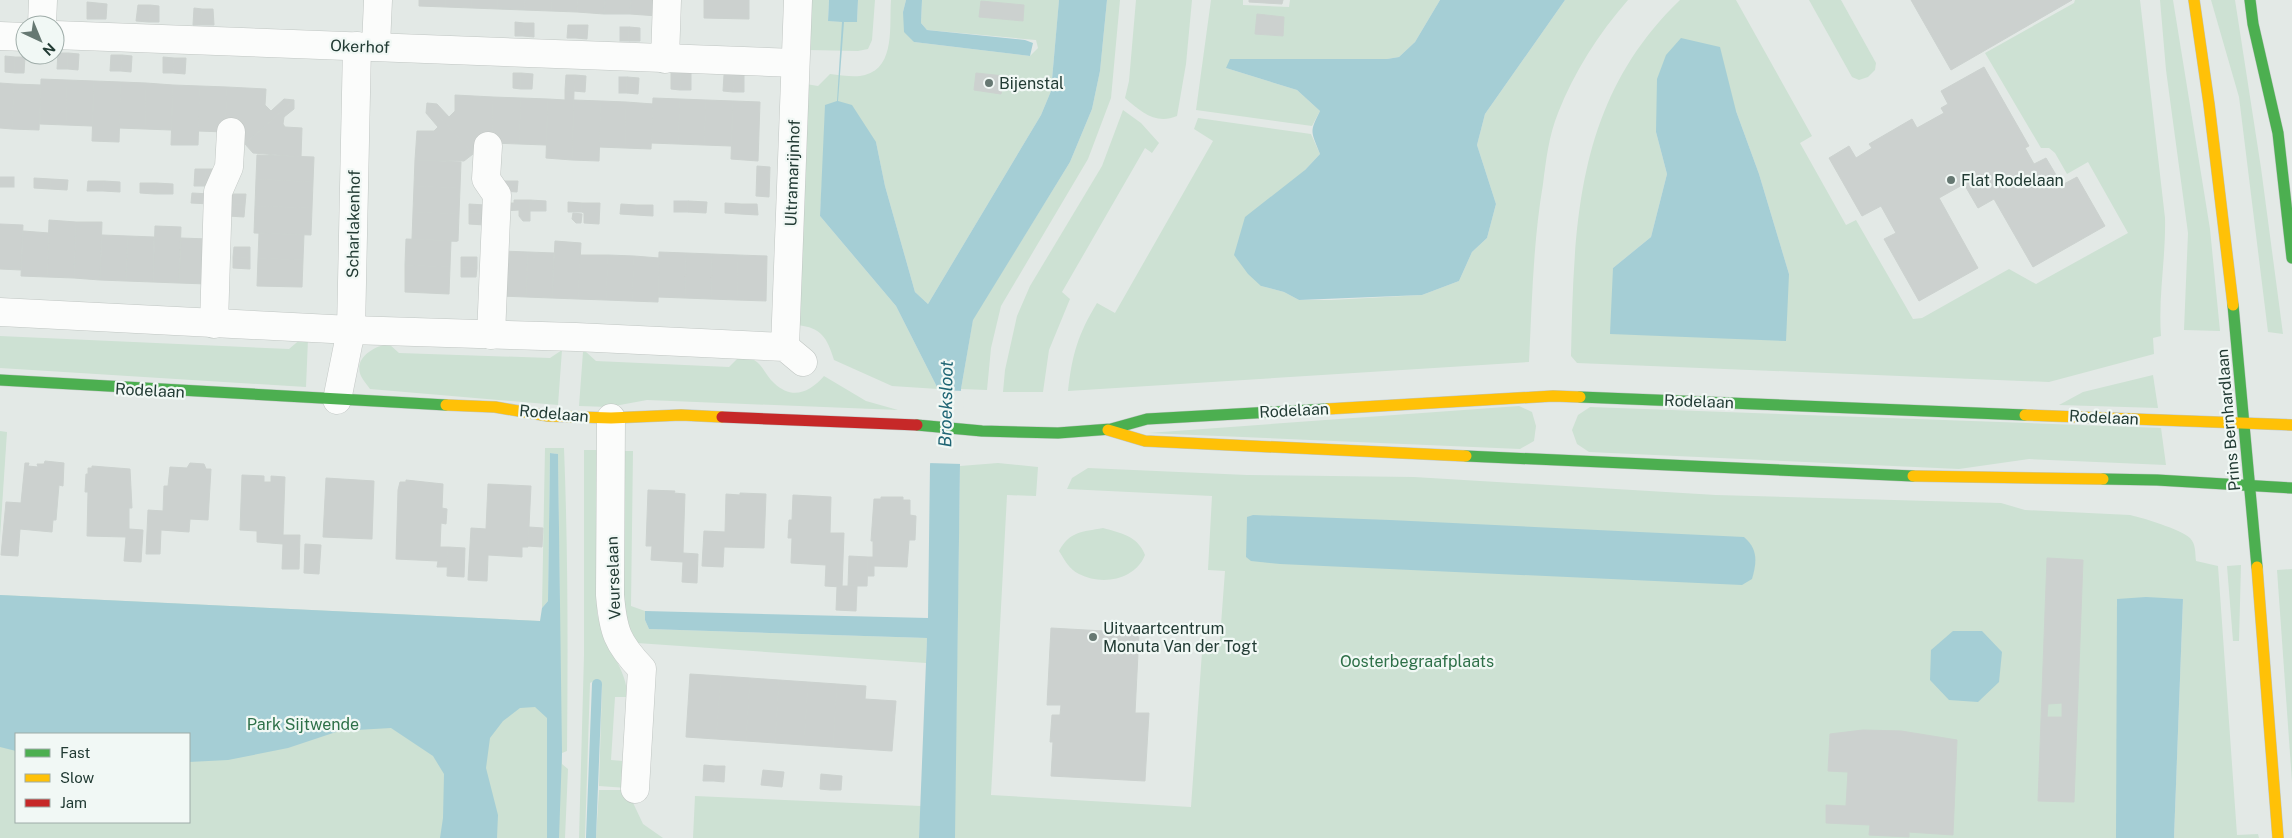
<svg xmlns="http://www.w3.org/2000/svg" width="2292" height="838" font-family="'Public Sans',sans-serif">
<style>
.green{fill:#cde1d3;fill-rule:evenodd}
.water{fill:#a5ced5}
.pier{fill:#e3e9e6}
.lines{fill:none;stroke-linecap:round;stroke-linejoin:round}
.stream{stroke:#a5ced5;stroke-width:10}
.building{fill:#ccd1cf;stroke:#ccd2cf;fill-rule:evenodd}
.street-casing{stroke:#c0c6c3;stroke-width:29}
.fast-casing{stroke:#bfc6c3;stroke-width:12}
.slow-casing{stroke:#bfc6c3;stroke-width:12}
.jam-casing{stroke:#bfc6c3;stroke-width:12}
.street{stroke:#fbfcfb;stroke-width:28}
.fast{stroke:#4caf50;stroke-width:11}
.slow{stroke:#ffc107;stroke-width:11}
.jam{stroke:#c62828;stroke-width:11}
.poi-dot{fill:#667872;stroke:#f1f8f5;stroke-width:2}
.labels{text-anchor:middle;stroke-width:4.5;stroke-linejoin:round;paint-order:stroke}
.street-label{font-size:16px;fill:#223b34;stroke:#f1f8f5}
.poi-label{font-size:16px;fill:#223b34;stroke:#f1f8f5;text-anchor:start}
.park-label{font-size:16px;fill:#2e7048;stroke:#f1f8f5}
.water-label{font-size:18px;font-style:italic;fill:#1f6574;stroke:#f1f8f5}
</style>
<rect width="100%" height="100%" fill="#e3e9e6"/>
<!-- green -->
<g class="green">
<path d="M811,0H829L828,21L857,22L858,0H875L872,40L868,49L858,51L808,50Z"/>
<path d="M891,0H906L903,12L914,42L1030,56L1038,48L1036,40L927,30L921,23L922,0H1059L1051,91L1041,115L928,304L915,292L885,186L876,142L823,165L820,216L896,306L938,389L892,386L834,360C827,337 821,328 798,325L806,84L818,86L830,74C841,75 855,78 865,75C896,67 889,24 891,0Z"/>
<path d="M1107,0H1120L1111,98L1088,159L1001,306L991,348L987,390L961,389L973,319L1070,162L1092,109L1100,71Z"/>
<path d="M1136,0H1192L1186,64L1177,116C1156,125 1141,112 1125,98L1129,81Z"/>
<path d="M1211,0H1243V5L1289,7L1290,0H1440L1415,42L1399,57L1387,59H1309L1226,68L1297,90L1320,111L1312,126L1196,110Z"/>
<path d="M1565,0H1628C1599,33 1574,72 1558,113C1549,135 1546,160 1543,184C1533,243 1532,302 1529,362L1068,391C1072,355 1078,334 1097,303L1115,313L1213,141L1194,129L1198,118L1311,134L1320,154L1305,170L1261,286L1284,292L1299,300H1331L1422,295L1459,281L1472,252L1487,238L1496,204L1477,145L1485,114Z"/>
<path d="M1680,0H1736L1812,136L1800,143L1846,225L1856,220L1913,319L1922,318L2009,269L2036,284L2128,233L2088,162L2067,174L2055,153L2049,148H2041L1985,53L2074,3L2075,0H2140L2165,218C2166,258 2158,296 2161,336L2153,338L2154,354L2049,382L1577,363L1571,356C1574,222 1576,100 1680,0ZM1736,111L1759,174L1789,274L1613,268L1651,237L1667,174L1656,132Z"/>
<path d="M1809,0H1841L1876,63L1875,70L1868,77L1859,80L1852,77Z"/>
<path d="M2160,0H2173L2210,229L2220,331L2184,330L2188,233L2166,70Z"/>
<path d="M2211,0H2235L2261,168L2283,334L2268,332L2239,97Z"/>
<path d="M1123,110L1141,123L1159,143L1152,153L1145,148L1062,292L1070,299L1049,350L1043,392H1003L1005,370L1017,316L1030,286L1102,166Z"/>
<path d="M0,336L289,349L302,338L308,339L306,387L0,368Z"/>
<path d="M389,344L399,353L550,358L562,350L558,405L370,389C367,385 363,380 361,376C353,358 374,346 389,344Z"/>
<path d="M585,351L596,361L729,367L738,358C743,358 749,357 754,360C763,365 766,376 774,383C792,400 809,393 824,376L866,401L898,410L647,400L609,407L579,406L583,352Z"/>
<path d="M2153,375L2158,408L2059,405L2083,392Z"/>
<path d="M1519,406L1532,412L1536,426L1534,441L1520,449L1148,433Z"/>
<path d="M1590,407L2161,428L2166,465L2029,459L1959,469L1589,452L1577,444L1572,430L1578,415Z"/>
<path d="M0,431L7,432L0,537Z"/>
<path d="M545,448H564C568,549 568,650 567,751L562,753V764L568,769L565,838H0V595L560,622L558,454L550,453L548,601L542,608ZM16,734H189V822H16Z"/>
<path d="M584,450H597V613C599,620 600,628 603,635C612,656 628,674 627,697H615L611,760L623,761L621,781L627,788L599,786L602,686L596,680L590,683L585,838H579L584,655Z"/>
<path d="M624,451H633L631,606L645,611V620L649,629L927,638L926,663L637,643L629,629L623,606Z"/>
<path d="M998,463L1038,467L1036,496L1007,495L991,795L1191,807L1202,652L1219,651L1225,571L1208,570L1212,496L1067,489L1072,478L1088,468L1247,475L1414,477L1716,495L2001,503L2025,510L2130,515C2143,518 2180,529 2190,538C2196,544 2195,553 2196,561L2218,566L2237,835L2258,834L2259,838H2174L2183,599L2153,598L2155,838H949L955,793L960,466Z"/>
<path d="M1103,528C1121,533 1138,536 1145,555C1135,580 1102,586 1079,574C1069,569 1064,559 1059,551C1070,531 1082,532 1103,528Z"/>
<path d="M2241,565L2239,641H2233L2227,566Z"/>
<path d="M2292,569V782L2277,570Z"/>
<path d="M599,790H627L643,824L663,838H596Z"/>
<path d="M695,796L921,806L919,838H693Z"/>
</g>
<!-- water -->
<g class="water">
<path d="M829,0H858L857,22H844L838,101L852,105L876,142L885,186L915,292L928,304L1041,115L1051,91L1059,0H1107L1100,71L1092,109L1070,162L973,320L961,389L955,838H919L927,638L649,629L645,620V611L928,618L930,465L938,389L896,306L820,216L825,105L837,101L842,22L828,21Z"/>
<path d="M906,0H922L921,23L927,30L1025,40L1033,43L1030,56L914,42L904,32L903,12Z"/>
<path d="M1440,0H1565L1485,114L1477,145L1496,204L1487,238L1472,252L1459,281L1422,295L1299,300L1284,292L1261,286L1248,274L1234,255L1245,217L1305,170L1320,154C1311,131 1309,133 1320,111L1297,90L1226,68L1230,59H1387L1399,57L1415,42Z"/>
<path d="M1681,38L1720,47L1736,111L1759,174L1789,274L1786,341L1610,334L1613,268L1651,237L1667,174L1656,132L1657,79L1666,55Z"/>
<path d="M550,453L558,454L562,753L559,838H547V718L535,707L520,708L503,721L490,738L486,768L498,815L497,838H440L443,818L444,774L433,756L391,728L339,731L288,748L228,760L189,762V734H16V751L0,747V595L540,621L542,608L548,601Z"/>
<path d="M1253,515L1390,520L1744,537C1758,549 1757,562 1752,579L1742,585L1280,564L1251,561L1246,557L1247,517Z"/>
<path d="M2146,597L2183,599L2174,838H2116L2117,599Z"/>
<path d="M1953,631H1982L2002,652L1999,682L1978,702L1949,700L1930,680L1931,650Z"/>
</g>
<!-- pier -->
<path class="pier" d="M935,390L964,391L962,464L928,463Z"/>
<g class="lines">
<!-- stream -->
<path class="stream" d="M591,838L597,684"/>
</g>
<!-- building -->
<g class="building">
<path d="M419,0H446V7L419,6Z"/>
<path d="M446,0H472V8L446,7Z"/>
<path d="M472,0H498V9L472,8Z"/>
<path d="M498,0H525L524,10L498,9Z"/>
<path d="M525,0H552L551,11L524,10Z"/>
<path d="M552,0H578L577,12L551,11Z"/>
<path d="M578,0H605L604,14L577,12Z"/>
<path d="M605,0H631L630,14H604Z"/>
<path d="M631,0H659L658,16L630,14Z"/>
<path d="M704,0H749V19L704,18Z"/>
<path d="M1249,0H1283L1282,4L1249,2Z"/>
<path d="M1911,0H2072L1951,70Z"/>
<path d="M981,1L1024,5L1023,21L979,17Z"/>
<path d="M87,2L97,3L96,19H87Z"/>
<path d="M97,3L107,4L106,19H96Z"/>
<path d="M138,5H150L149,22L136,21Z"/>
<path d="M150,5L159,6V22H149Z"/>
<path d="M194,8L202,9L201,25H193Z"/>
<path d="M202,9H213L214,25H201Z"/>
<path d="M1257,14L1284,17L1283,36L1255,34Z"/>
<path d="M515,22L524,23L523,36H515Z"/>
<path d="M524,23H534V37L523,36Z"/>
<path d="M568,25H577L576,38H567Z"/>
<path d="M577,25H588L587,39L576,38Z"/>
<rect x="620" y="27" width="9" height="14"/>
<path d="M629,27L640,28V41H629Z"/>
<path d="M58,53H68V69H57Z"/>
<path d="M68,53L79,54L78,70L68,69Z"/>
<path d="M111,55H122L121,71H110Z"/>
<path d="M122,55L132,56L131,72L121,71Z"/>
<path d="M5,56L15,57V73L5,72Z"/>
<path d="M15,57H25L24,73H15Z"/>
<path d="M163,57L174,58L173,73H163Z"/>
<path d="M174,58H186L185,74L173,73Z"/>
<path d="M1984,67L2029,146L2025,148L2034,164L2046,158L2062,185L2077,177L2105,226L2033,267L1994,199L1978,208L1964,184L1939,198L1978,268L1919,301L1884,239L1896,233L1881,206L1862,216L1829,158L1849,146L1856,158L1872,148L1869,144L1912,119L1917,128L1944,113L1941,108L1948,104L1941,91Z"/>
<path d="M671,72L681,73L680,90L671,89Z"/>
<path d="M513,73H521V89L513,88Z"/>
<path d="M521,73L533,74L532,89H521Z"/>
<path d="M681,73H691V90H680Z"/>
<path d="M976,73L1004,76L1001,94L974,90Z"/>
<path d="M566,75H575L574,91L565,90Z"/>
<path d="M575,75L586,76L585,92L574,91Z"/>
<path d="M724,75H734L733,92L723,91Z"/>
<path d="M734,75H744V92H733Z"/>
<rect x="619" y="77" width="8" height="16"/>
<path d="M627,77L639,78L638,94L627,93Z"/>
<path d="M41,79L67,80L66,125L40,124Z"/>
<path d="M67,80L94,81L92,126L66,125Z"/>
<path d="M94,81L121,82L119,142L92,141Z"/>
<path d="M121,82L146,83L145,129L119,128Z"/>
<path d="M0,83L14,84L12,129L0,128Z"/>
<path d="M146,83L173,85L171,130L145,129Z"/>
<path d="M14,84L41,85L39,130L12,129Z"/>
<path d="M173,85L200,86L198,145H171Z"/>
<path d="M200,86L227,87L225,132L198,131Z"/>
<path d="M227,87L266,89L265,105L271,111L284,99L294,100L245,144L236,136L225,132Z"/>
<path d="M565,90L574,91L572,160L546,158L548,99L565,100Z"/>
<path d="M455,95L493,97L492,143L481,145L473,154L427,103L437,104L449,117L455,111Z"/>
<path d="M493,97L521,98L519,144L492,143Z"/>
<path d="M521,98L548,99L546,145L519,144Z"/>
<path d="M653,98L680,99L678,144L651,143Z"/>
<path d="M680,99L706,100L704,145L678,144Z"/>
<path d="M294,100V109L284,117L283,124L285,127L302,128L301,157L253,153L245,144Z"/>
<path d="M574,100L601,101L599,161L572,160Z"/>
<path d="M706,100L733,101L731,146L704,145Z"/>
<path d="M601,101L626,102L625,148L599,147Z"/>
<path d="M733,101L760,102L758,161L731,159Z"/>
<path d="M626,102L653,104L651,149L625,148Z"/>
<path d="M427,103L473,154L464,161L415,160L417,131H434L438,127L426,113Z"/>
<path d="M257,155L314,157L313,182L256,179Z"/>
<path d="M415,160L461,162L460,188L414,186Z"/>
<path d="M757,166L770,167L769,197L756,196Z"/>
<path d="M195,169H206L205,186H194Z"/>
<path d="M206,169H217L216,187L205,186Z"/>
<rect x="0" y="177" width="14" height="10"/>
<path d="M34,178L51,179L50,189L34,188Z"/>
<path d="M51,179L68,180L67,190L50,189Z"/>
<path d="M256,179L313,182L312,208L255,206Z"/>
<path d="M88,181H104L103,191H87Z"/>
<path d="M104,181L120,182V192L103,191Z"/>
<path d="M502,181H518L517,192L502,191Z"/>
<path d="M140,183H156L155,194L140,193Z"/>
<path d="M156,183L173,184V194H155Z"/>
<path d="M414,186L460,188L459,214L413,212Z"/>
<path d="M192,193L210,194V204L191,203Z"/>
<path d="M230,194H246L245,205H229Z"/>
<path d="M514,200H530V221H523L519,216V210L503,211L504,203H514Z"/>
<path d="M530,200L546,201V211H530Z"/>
<rect x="674" y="201" width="14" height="11"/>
<path d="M688,201L707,202L706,213L688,212Z"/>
<path d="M568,202L582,203V212H568Z"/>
<path d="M582,203H600L599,224L584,223V213L582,212Z"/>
<path d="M725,203L741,204L740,214L725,213Z"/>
<path d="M469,204L485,205V214H469Z"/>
<path d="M621,204L636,205V215L620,214Z"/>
<path d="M741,204H757L758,215L740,214Z"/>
<path d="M229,205H245L244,217L228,216Z"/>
<path d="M636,205H653V216L636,215Z"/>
<path d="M255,206L312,208L311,235L254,233Z"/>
<path d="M413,212L459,214L458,241L412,239Z"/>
<path d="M573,213L582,214L581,223H576L572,219Z"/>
<path d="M469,214H485V225L469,224Z"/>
<path d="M49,220L76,222L74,278L47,277Z"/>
<path d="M76,222H102L100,280L74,278Z"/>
<path d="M0,224L23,225L21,270L0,269Z"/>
<path d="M155,226L181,227L179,283L153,282Z"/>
<path d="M23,231L49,233L47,277L21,276Z"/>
<path d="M259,233L304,235L303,260L258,258Z"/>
<path d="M102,235L128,236L126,281L100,280Z"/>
<path d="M128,236L154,237L153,282L126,281Z"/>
<path d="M181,238L208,239L207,284L179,283Z"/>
<path d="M406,239L457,241H451L450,267L405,265Z"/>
<path d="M555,241L581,243L578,299L552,298Z"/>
<path d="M234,247H250V258L233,257Z"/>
<path d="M502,251L528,252L526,297L500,296Z"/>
<path d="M528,252L554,253L552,298L526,297Z"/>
<path d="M659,252L686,253L685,298L658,297Z"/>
<path d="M686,253L712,254L711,299L685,298Z"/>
<path d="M712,254L738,255L737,300L711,299Z"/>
<path d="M580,255H608L606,300L578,299Z"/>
<path d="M608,255L634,256L632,301L606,300Z"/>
<path d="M738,255L767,256L766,301L737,300Z"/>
<path d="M634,256L659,258L658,302L632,301Z"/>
<path d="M233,257L250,258V269L233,268Z"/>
<path d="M461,257H477V268L461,267Z"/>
<path d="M258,258L303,260L302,287L257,286Z"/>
<path d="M405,265L450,267L449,294L405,292Z"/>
<path d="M461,267L477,268L476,277H461Z"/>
<path d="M45,461L64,463L63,486L59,485L56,520H53L52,532L20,529L18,556L1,555L6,502L21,503L25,463H29L28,466L38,467L37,464H44Z"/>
<path d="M190,463L204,464L206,469H211L208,520L190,519L189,532L161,530L160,554H146L148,510L163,511L164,486H168L170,467L187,468Z"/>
<path d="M92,466L130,469L132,508H129V529L143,530L141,562L124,561L126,537L87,536L88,492H85L86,474H88V468H92Z"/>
<path d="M242,475L264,476V482H271V476L285,477L283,535H300L299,569H282L283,544L257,542V531L240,530Z"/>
<path d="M326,478L374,481L372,539L323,537Z"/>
<path d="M406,480L443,484L442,508L447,509L446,524L441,523L440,547H448L447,567H437L438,561L396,559L398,490L400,482H406Z"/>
<path d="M488,484L531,486L528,547H522V557L488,555L487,581L468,580L471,528L486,529Z"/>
<path d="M648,490L675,491L674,493L685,494L683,553L698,554L697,583L682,582L683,562L651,560L652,546H646Z"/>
<path d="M740,493L766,494L764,548L724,547L723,567L702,566L704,531L725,532L726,494L740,495Z"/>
<path d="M793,495L831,497L830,533H844L842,587L825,586L826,565L791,563L792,538H788L789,520H792Z"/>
<path d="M881,497H903V500H910V515L916,516L915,540H909L907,567L874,566V576H868V557H873V541H871L874,499H881Z"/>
<path d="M529,527L543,528L542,547L528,546Z"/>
<path d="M305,544L321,545L319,574L304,573Z"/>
<path d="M448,547L465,548L464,577L447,576Z"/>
<path d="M849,556L868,557L867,586H848Z"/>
<path d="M2047,558L2083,560L2074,802L2038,801ZM2062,703V717H2047L2048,704Z"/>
<path d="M842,586H857L856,611L836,610L837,587Z"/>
<path d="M1051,628L1139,633L1135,713H1149L1145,781L1051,776L1053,742H1050L1052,715H1060L1061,705H1047Z"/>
<path d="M690,674L721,676L716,739L686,737Z"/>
<path d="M721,676L750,678L746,741L716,739Z"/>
<path d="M750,678L779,680L775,743L746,741Z"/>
<path d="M779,680L808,682L804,745L775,743Z"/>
<path d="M808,682L837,684L833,747L804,745Z"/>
<path d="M837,684L866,686L865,699L896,701L892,751L833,747Z"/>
<path d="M1863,730L1901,731L1957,740L1953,835L1909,832V837L1869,835L1870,825L1826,823V805L1846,806L1848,772L1828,771L1830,734Z"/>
<path d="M704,765L715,766L714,781H703Z"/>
<path d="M715,766H725L724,782L714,781Z"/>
<path d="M763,770L773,771L772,786L761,785Z"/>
<path d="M773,771L784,772L782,787L772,786Z"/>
<path d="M821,774L831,775L830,790L820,789Z"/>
<path d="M831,775L842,776L841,790H830Z"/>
</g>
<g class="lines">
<defs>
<g id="street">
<path d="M42,25L43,0"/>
<path d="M55,35L795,63"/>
<path d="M0,36L25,37"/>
<path d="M376,46L378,0"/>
<path d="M665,59L667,0"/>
<path d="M488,146L486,179L497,195L491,335"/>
<path d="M0,312L351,330L576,337L785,347L803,362"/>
<path d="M214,324L218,192L229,167L231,132"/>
<path d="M785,347L798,0"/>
<path d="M337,400L351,330L357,46"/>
<path d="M611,418L610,595C613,631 617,643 642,669L635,789"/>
</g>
<g id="fast">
<path d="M2250,0L2253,24L2278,133L2292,258"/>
<path d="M2233,305L2257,567"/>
<path d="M0,380L446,405"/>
<path d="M1580,397L2025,415"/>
<path d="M917,425L982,431L1058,433L1111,429L1147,419L1327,409"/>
<path d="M1466,456L1913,476"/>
<path d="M2103,479L2157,480L2292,488"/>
</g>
<g id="slow">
<path d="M2194,0L2209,104L2233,305"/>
<path d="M446,405L495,407L548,416L611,418L681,415L722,417"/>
<path d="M1327,409L1553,396L1580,397"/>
<path d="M2025,415L2292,425"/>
<path d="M1108,430L1145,441L1466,456"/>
<path d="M1913,476L2103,479"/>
<path d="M2257,567L2278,838"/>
</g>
<path id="jam" d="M722,417L917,425"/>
</defs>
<!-- street casing -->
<use href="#street" class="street-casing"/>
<!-- fast casing -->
<use href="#fast" class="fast-casing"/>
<!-- slow casing -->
<use href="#slow" class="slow-casing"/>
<!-- jam casing -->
<use href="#jam" class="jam-casing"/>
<!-- street -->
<use href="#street" class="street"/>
<!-- fast -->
<use href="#fast" class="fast"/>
<!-- slow -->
<use href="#slow" class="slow"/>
<!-- jam -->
<use href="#jam" class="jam"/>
</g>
<!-- markers -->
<g class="poi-dot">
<circle cx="989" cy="83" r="5"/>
<circle cx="1951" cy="180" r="5"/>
<circle cx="1093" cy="637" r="5"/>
</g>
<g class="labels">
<!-- street labels -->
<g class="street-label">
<text transform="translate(360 46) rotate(2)" y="6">Okerhof</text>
<text transform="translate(792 173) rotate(-88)" y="6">Ultramarijnhof</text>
<text transform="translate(353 224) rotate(-89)" y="6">Scharlakenhof</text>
<text transform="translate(150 390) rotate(3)" y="6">Rodelaan</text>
<text transform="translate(1699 401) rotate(2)" y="6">Rodelaan</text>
<text transform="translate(1294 410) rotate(-3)" y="6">Rodelaan</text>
<text transform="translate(554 413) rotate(5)" y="6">Rodelaan</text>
<text transform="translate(2104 417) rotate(3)" y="6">Rodelaan</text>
<text transform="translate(2228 420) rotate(-95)" y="6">Prins Bernhardlaan</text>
<text transform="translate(613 578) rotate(-92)" y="6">Veurselaan</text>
</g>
<!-- poi labels -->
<g class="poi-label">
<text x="999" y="89">Bijenstal</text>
<text x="1961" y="186">Flat Rodelaan</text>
<text x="1103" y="634">Uitvaartcentrum<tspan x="1103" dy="18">Monuta Van der Togt</tspan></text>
</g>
<!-- park labels -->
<g class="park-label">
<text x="1417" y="667">Oosterbegraafplaats</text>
<text x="303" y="730">Park Sijtwende</text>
</g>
<!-- water labels -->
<g class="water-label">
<text transform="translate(946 404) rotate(-89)" y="6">Broeksloot</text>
</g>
</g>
<!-- legend -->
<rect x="15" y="733" width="175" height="90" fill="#f1f8f5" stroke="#9eaca8"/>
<rect x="25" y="749" width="25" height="8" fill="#4caf50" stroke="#9eaca8"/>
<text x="60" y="758" font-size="15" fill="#223b34">Fast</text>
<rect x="25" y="774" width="25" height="8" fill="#ffc107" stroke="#9eaca8"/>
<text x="60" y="783" font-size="15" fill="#223b34">Slow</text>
<rect x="25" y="799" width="25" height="8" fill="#c62828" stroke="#9eaca8"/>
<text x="60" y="808" font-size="15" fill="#223b34">Jam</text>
<!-- north arrow -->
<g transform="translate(40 40) rotate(136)"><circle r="24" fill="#f1f8f5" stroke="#9eaca8"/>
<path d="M0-4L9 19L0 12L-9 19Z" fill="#667872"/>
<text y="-8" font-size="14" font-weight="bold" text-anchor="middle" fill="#223b34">N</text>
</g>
</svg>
